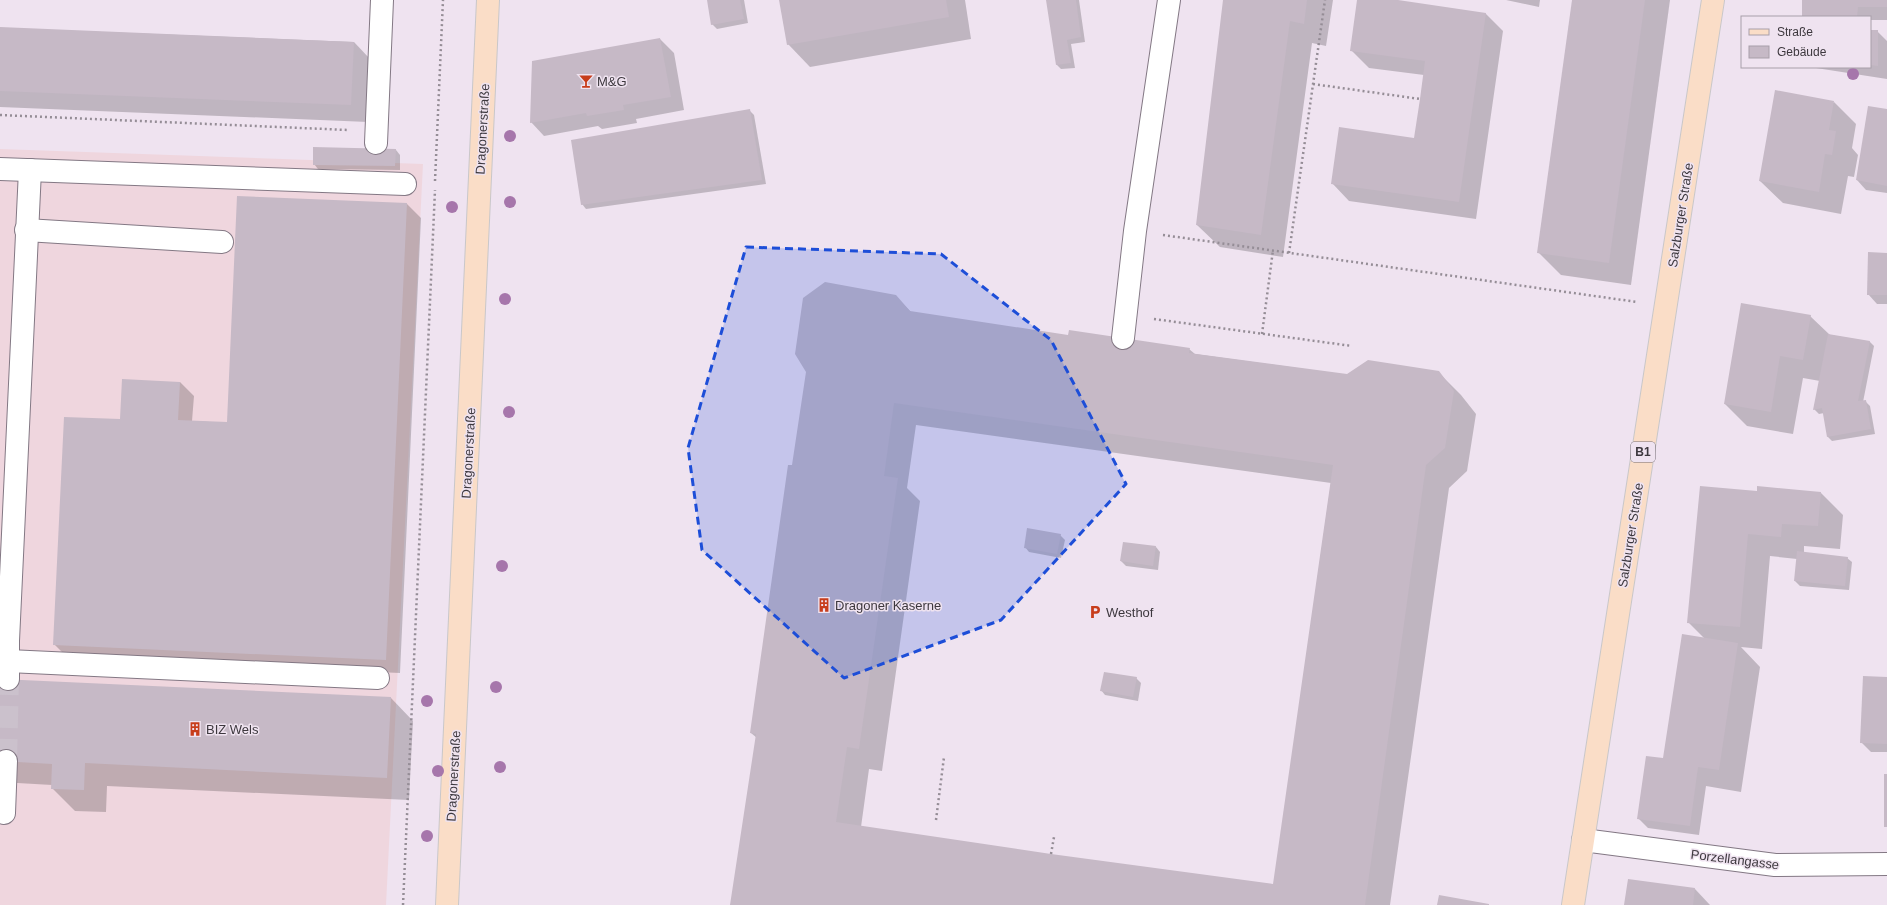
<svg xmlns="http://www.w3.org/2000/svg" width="1887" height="905" font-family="Helvetica,sans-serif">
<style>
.commercial{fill:#efd6de}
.shadow{fill:#0003;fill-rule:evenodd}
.building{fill:#c6b9c6;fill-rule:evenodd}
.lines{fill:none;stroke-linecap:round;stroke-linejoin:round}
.minor-tunnel{stroke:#cbc1cc;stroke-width:22;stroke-dasharray:22 11;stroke-linecap:butt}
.minor-casing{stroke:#837884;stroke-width:24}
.major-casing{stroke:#c9c7c9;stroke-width:24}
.path{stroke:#958d96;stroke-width:2.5;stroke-dasharray:2 3;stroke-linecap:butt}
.minor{stroke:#fff;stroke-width:22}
.major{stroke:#faddc7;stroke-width:22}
.tree{fill:#a676ab}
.marked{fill:#1d4ed8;fill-opacity:0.2;stroke:#1d4ed8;stroke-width:3;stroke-dasharray:8 5;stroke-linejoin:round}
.labels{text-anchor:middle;stroke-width:3;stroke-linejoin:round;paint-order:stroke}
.shield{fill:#efe3f0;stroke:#726b73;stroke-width:1}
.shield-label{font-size:12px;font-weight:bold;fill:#3d383e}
.poi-label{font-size:13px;fill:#3d383e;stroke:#efe3f0;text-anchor:start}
.street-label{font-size:13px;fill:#3d383e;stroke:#efe3f0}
</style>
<rect width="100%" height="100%" fill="#efe3f0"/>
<!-- commercial -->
<path class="commercial" d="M0,149L423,164L386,905H0Z"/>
<!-- shadow -->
<g class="shadow">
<path d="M708,0H744L748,23L717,29L712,24Z"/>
<path d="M780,0H965L971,39L810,67L788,44Z"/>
<path d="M1047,0H1079L1085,42L1071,44L1075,68L1061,69L1057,65Z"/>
<path d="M1224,0H1333L1326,46L1312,43L1283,257L1220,247L1197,225Z"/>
<path d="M1358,0H1391L1486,14L1503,31L1476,219L1349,201L1332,183L1415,139L1424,75L1369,68L1351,50Z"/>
<path d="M1506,0H1540L1539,7Z"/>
<path d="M1573,0H1670L1631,285L1561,275L1539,253Z"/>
<path d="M1802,0H1887V20H1871V31H1877L1887,41V79L1816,68L1870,67V17H1802Z"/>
<path d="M0,28L354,42L371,60L368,122L0,107Z"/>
<path d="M660,39L674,53L684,110L636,119L637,123L602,129L598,126L544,136L531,122Z"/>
<path d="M1834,102L1856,124L1852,148L1858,155L1854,177L1848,176L1841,214L1783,203L1760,181Z"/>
<path d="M749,110L754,115L766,184L586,209L582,204Z"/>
<path d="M1887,110V193L1866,190L1857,180Z"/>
<path d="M396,150L400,155V170L318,169L314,164Z"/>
<path d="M238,197L407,204L421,218L400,673L68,658L54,644L121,420L180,382L194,396L192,421L228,423Z"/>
<path d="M1887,254V304H1877L1868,294Z"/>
<path d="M895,296L912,313L1069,336L1189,349L1195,354L1347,375L1438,372L1461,395L1476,414L1467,471L1449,488L1390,905H731L757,738L751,733L793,467ZM916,425L1331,483L1274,885L1051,855L861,827L869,769L882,771L920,501L907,488Z"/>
<path d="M1810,316L1830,335L1870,342L1874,346L1863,402L1865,401L1870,406L1875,434L1832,441L1828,437L1824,413L1819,414L1814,409L1820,381L1803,378L1793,434L1747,426L1725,404Z"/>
<path d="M1758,492H1820L1843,515L1840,549L1804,546V553L1847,558L1852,562L1849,590L1800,586L1795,581L1797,559L1770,556L1762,649L1741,647L1760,667L1741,792L1706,786L1699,835L1648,828L1638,818L1664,759L1705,639L1688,622Z"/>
<path d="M1060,535L1065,540L1061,558L1029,552L1025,547Z"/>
<path d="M1156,547L1160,552L1158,570L1126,566L1121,561Z"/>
<path d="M1136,678L1141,683L1138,701L1105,695L1101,690Z"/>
<path d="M1887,678V752H1871L1861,742Z"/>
<path d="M0,680L391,698L413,721L409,800L107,786L106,812L75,811L52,788V785L0,782Z"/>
<path d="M1695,889L1710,905H1625Z"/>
</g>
<!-- building -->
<g class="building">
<path d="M707,0H740L744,19L711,25Z"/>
<path d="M779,0H946L949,17L787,45Z"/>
<path d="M1046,0H1076L1081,37L1067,40L1071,63L1056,65Z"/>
<path d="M1223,0H1307L1304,24L1290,21L1261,235L1196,225Z"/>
<path d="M1357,0H1398L1486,13L1459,202L1331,184L1339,127L1414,138L1420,99L1425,61L1350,51Z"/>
<path d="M1572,0H1645L1609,263L1537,253Z"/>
<path d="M1802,0H1887V7H1858L1857,17H1802Z"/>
<path d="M0,27L354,42L351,105L0,91Z"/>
<path d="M1870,30H1878V66L1870,65Z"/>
<path d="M660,38L671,97L623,105L624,110L587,116L586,113L530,123L532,61Z"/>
<path d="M1775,90L1834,101L1829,130L1836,131L1832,155L1825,154L1819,192L1759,181Z"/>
<path d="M1868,106L1887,109V186L1856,180Z"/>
<path d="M750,109L762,180L581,205L571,140Z"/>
<path d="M313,147L396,149L395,166L313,165Z"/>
<path d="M237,196L407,203L386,660L53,645L64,417L120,419L122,379L180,382L178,420L227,422Z"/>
<path d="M1868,252L1887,253V295H1867Z"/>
<path d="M825,282L896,295L910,311L1068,335L1069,330L1190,348L1189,353L1347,374L1368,360L1439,371L1454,391L1445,448L1426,465L1365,905H730L756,734L750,733L788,465H792L806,372L795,354L803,298ZM894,403L1333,465L1273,884L1051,854L836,822L847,747L859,749L898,478L884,476Z"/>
<path d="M1741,303L1811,315L1803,360L1780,356L1771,412L1724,404Z"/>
<path d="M1828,334L1870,341L1858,401L1866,400L1871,429L1827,437L1822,408L1813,410Z"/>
<path d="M1700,486L1757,491V486L1821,492L1818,526L1782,524L1781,537L1748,534L1740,627L1687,623Z"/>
<path d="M1027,528L1061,534L1057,554L1024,548Z"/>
<path d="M1123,542L1156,546L1153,566L1120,561Z"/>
<path d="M1797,551L1848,557L1845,586L1794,581Z"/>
<path d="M1682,634L1738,643L1719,770L1698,767L1690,826L1637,819L1646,756L1663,758Z"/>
<path d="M1104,672L1137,677L1133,697L1100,691Z"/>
<path d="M1863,676L1887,677V744L1860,743Z"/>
<path d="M0,679L391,697L387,778L85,763L84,790L51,789L52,764L0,761Z"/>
<rect x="1884" y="774" width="3" height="53"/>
<path d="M1628,879L1695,888L1693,905H1624Z"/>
<path d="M1439,895L1489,904V905H1437Z"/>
</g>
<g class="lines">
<!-- minor-tunnel -->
<path class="minor-tunnel" d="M6,761L8,679"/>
<defs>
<g id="minor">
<path d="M376,143L382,0"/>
<path d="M0,169L405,184"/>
<path d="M26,230L222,242"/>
<path d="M1123,338L1135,231L1169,0"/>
<path d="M8,661L378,678"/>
<path d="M8,679V641L30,170"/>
<path d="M4,813L6,761"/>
<path d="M1583,840L1775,865L1887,864"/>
</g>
<g id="major">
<path d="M447,905L488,0"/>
<path d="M1573,905L1713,0"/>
</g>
</defs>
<!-- minor casing -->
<use href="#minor" class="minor-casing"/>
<!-- major casing -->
<use href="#major" class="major-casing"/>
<!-- path -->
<g class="path">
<path d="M1313,84L1420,99"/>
<path d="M0,115L348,130"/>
<path d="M435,181L443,0"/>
<path d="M1163,235L1637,302"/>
<path d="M1289,253L1325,0"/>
<path d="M1154,319L1352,346"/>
<path d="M1262,334L1273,250"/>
<path d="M936,820L944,757"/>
<path d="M1051,854L1054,837"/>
<path d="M403,905L435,190"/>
</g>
<!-- minor -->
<use href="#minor" class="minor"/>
<!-- major -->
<use href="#major" class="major"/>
</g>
<!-- trees -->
<g class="tree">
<circle cx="1853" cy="74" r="6"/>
<circle cx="510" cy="136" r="6"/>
<circle cx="510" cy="202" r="6"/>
<circle cx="452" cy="207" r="6"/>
<circle cx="505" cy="299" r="6"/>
<circle cx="509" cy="412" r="6"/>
<circle cx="502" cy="566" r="6"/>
<circle cx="496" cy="687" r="6"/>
<circle cx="427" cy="701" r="6"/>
<circle cx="500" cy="767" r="6"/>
<circle cx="438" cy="771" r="6"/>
<circle cx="427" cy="836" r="6"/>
</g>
<!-- marked area -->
<path class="marked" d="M746,247L941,254L1051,340L1126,484L1001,620L844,678L702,550L688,448Z"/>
<!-- icons -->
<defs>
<symbol id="bar-bare" viewBox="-9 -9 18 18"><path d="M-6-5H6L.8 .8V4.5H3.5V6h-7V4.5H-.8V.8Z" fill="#c73d1b" stroke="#efe3f0" stroke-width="2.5" paint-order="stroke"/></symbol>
<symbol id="building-bare" viewBox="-9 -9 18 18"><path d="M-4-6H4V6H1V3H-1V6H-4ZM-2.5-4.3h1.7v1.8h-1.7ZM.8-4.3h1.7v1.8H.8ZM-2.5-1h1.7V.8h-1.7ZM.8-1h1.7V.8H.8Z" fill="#c73d1b" stroke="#efe3f0" stroke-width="2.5" paint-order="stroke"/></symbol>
<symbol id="parking-bare" viewBox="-9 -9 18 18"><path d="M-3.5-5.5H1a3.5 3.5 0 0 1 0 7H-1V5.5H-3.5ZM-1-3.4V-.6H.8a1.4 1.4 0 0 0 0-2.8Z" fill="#c73d1b" stroke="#efe3f0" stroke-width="2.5" paint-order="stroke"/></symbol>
</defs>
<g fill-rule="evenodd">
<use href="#bar-bare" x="576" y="71" width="20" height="20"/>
<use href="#building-bare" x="814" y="595" width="20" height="20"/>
<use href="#parking-bare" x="1085" y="602" width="20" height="20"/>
<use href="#building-bare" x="185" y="719" width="20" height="20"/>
</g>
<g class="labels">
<!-- shield labels -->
<rect class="shield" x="1631" y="442" width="24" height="20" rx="3"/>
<g class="shield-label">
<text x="1643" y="456">B1</text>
</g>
<!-- poi labels -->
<g class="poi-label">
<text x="597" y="86">M&amp;G</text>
<text x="835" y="610">Dragoner Kaserne</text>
<text x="1106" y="617">Westhof</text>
<text x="206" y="734">BIZ Wels</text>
</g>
<!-- street labels -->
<g class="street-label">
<text transform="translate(482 129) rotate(-87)" y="5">Dragonerstraße</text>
<text transform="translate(1680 215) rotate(-81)" y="5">Salzburger Straße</text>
<text transform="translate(468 453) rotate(-87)" y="5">Dragonerstraße</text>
<text transform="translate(1630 535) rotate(-81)" y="5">Salzburger Straße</text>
<text transform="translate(453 776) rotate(-87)" y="5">Dragonerstraße</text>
<text transform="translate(1735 859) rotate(7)" y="5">Porzellangasse</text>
</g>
</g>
<!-- legend -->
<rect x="1741" y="16" width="130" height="52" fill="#efe3f0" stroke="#a89fa9"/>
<rect x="1749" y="29" width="20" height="6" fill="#faddc7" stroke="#a89fa9"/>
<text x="1777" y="36" font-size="12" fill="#3d383e">Straße</text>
<rect x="1749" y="46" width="20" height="12" fill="#c6b9c6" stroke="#a89fa9"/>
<text x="1777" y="56" font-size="12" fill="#3d383e">Gebäude</text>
</svg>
